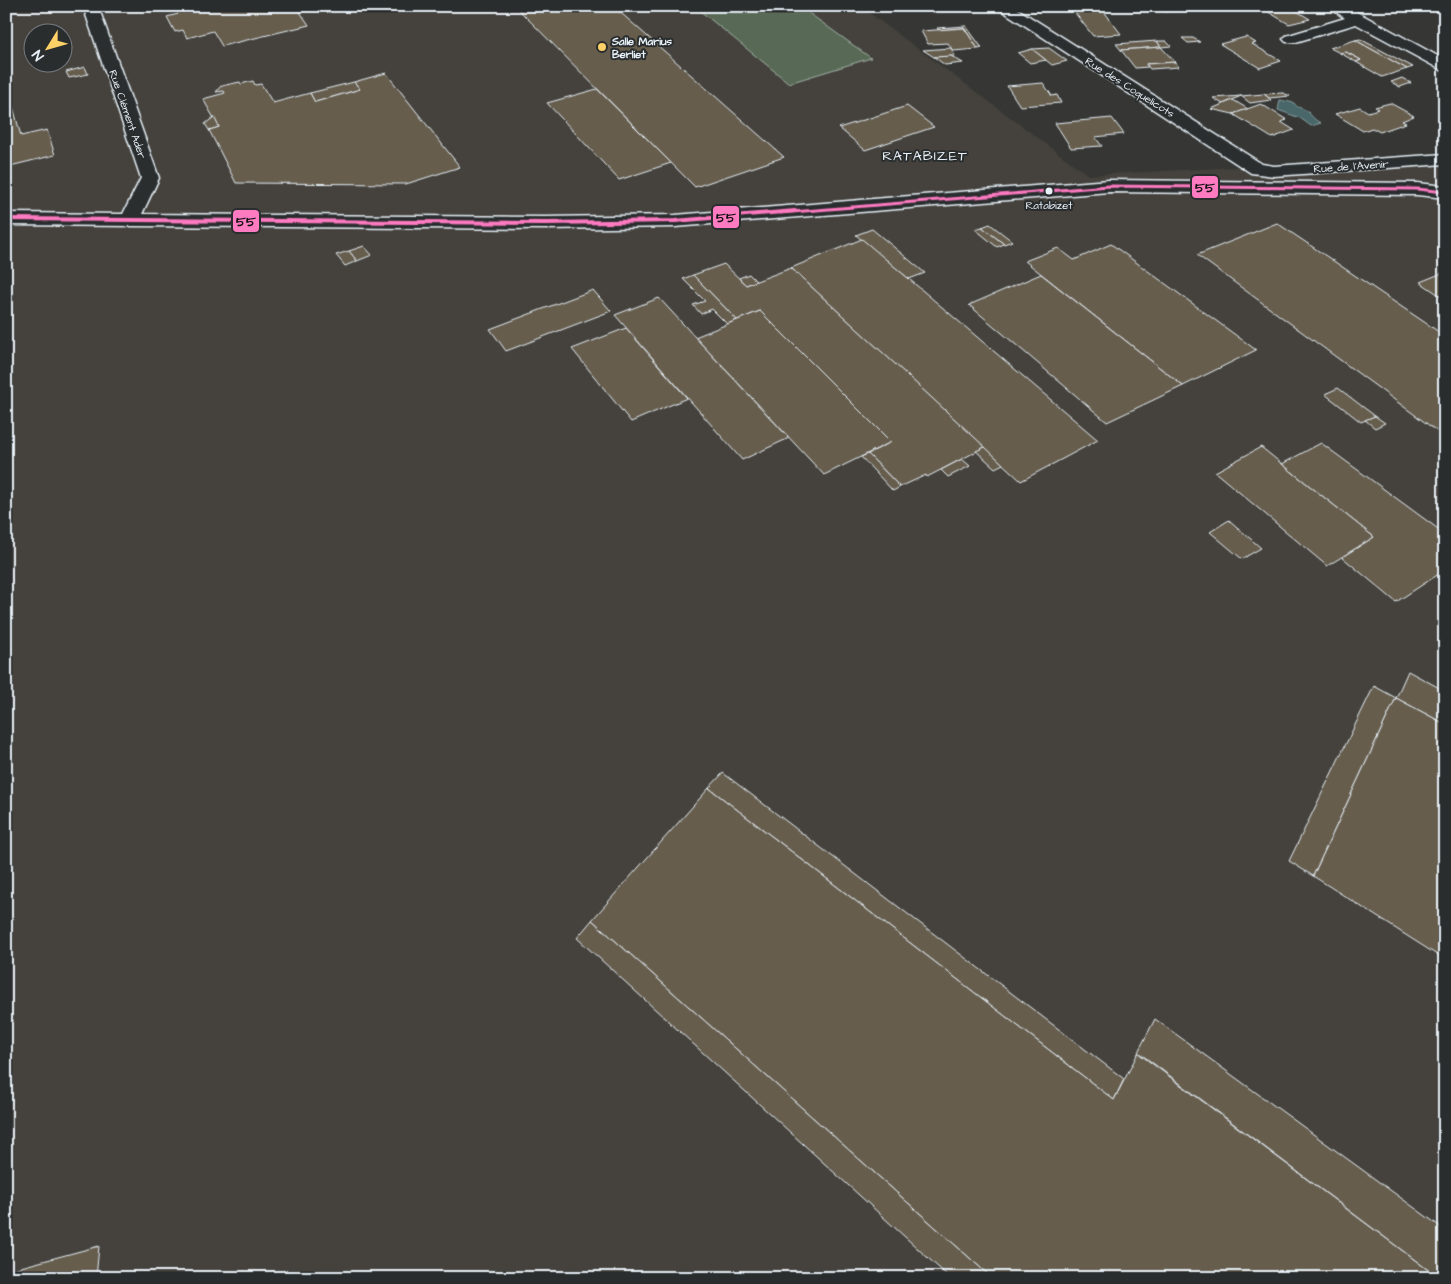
<svg xmlns="http://www.w3.org/2000/svg" width="1451" height="1284" font-family="'Architects Daughter',sans-serif">
<style>
.built{fill:#44423c;fill-rule:evenodd}
.green{fill:#596b55;stroke:#a0aea6}
.water{fill:#486669;stroke:#889ea2}
.building{fill:#665d4e;stroke:#e8f1f8}
.lines{fill:none;stroke-linecap:round;stroke-linejoin:round}
.minor-casing{stroke:#e8f1f8;stroke-width:3}
.minor{fill:#2a2d2e;fill-rule:evenodd}
.bus-1-far1-casing{stroke:#2a2d2e;stroke-width:5.5}
.bus-1-casing{stroke:#2a2d2e;stroke-width:7}
.bus-1-far1{stroke:#fe7ac1;stroke-width:3}
.bus-1{stroke:#fe7ac1;stroke-width:4}
.poi-dot{fill:#ffd166;stroke:#2a2d2e;stroke-width:2}
.bus-dot{fill:#e8f1f8;stroke:#2a2d2e;stroke-width:2}
.labels{text-anchor:middle;stroke-width:4;stroke-linejoin:round;paint-order:stroke}
.far-poi-label{font-size:11px;font-weight:bold;fill:#e8f1f8;stroke:#2a2d2e;text-anchor:start}
.far-street-label{font-size:11px;fill:#e8f1f8;stroke:#2a2d2e}
.far-bus-label{font-size:11px;fill:#e8f1f8;stroke:#2a2d2e}
.far-quarter-label{font-size:14px;letter-spacing:1px;fill:#e8f1f8;stroke:#2a2d2e}
.line-badge{stroke:#2a2d2e;stroke-width:2}
.pale-badge-label{font-size:14px;text-anchor:middle;font-weight:bold;fill:#111}
</style>
<rect width="100%" height="100%" fill="#363734"/>
<filter id="ink" filterUnits="userSpaceOnUse"><feTurbulence type="fractalNoise" baseFrequency=".02" numOctaves="2"/><feDisplacementMap in="SourceGraphic" scale="10" xChannelSelector="R" yChannelSelector="G"/><feConvolveMatrix kernelMatrix="1 2 1 2 8 2 1 2 1" color-interpolation-filters="sRGB"/></filter>
<g filter="url(#ink)">
<!-- built -->
<path class="built" d="M6,6H860L1088,175L1445,156V1278H6ZM32,32H62V62H32Z"/>
<!-- green -->
<path class="green" d="M694,6H799L871,58L789,83Z"/>
<!-- water -->
<path class="water" d="M1280,100L1294,103C1297,109 1303,107 1308,112C1312,116 1314,120 1321,123L1311,126L1300,118L1278,110Z"/>
<!-- building -->
<g class="building">
<path d="M186,6H296L309,25L222,46L213,31L187,38L183,30L175,32L167,17L178,14L176,8Z"/>
<path d="M515,6H613L784,157L695,187Z"/>
<path d="M1156,6H1187L1166,12Z"/>
<path d="M1258,6H1288L1310,19L1289,24Z"/>
<path d="M1103,10L1121,34L1093,36L1075,13Z"/>
<path d="M966,26L982,48L978,49L964,28L939,30L937,28Z"/>
<path d="M964,28L978,49L953,51L948,43L928,44L921,31Z"/>
<path d="M1246,37L1256,43L1252,44L1281,61L1260,68L1220,44Z"/>
<path d="M1182,38H1193L1200,42L1188,43Z"/>
<path d="M1360,39L1413,67L1407,69L1355,40Z"/>
<path d="M1355,40L1407,69L1382,77L1356,62L1361,60L1346,52L1340,53L1330,48Z"/>
<path d="M1157,41L1161,47L1121,50L1116,44Z"/>
<path d="M1157,41H1166L1171,46L1161,47Z"/>
<path d="M1161,47L1175,62L1146,64L1148,67L1135,68L1121,50Z"/>
<path d="M951,48L955,56L934,57L923,50Z"/>
<path d="M1049,48L1067,61L1052,65L1032,49Z"/>
<path d="M1032,49L1046,60L1030,63L1018,53Z"/>
<path d="M1346,52L1361,60L1356,62L1340,53Z"/>
<path d="M951,56L963,63L945,65L934,57Z"/>
<path d="M1175,62L1179,67L1150,69L1146,64Z"/>
<path d="M85,67L88,74L69,78L66,72Z"/>
<path d="M386,73L460,167L406,184L236,183L209,130L219,127L203,99L225,93L224,91L216,92L221,86L240,82L241,84L253,81L255,85L261,84L273,103L310,93L315,102L360,89L354,82Z"/>
<path d="M1402,78L1411,83L1400,87L1391,82Z"/>
<path d="M6,81L21,136L47,130L55,155L6,167Z"/>
<path d="M354,82L360,89L315,102L310,93Z"/>
<path d="M1043,83L1052,96L1057,95L1061,103L1020,106L1007,86Z"/>
<path d="M597,89L671,163L619,180L547,103Z"/>
<path d="M1283,93L1290,96L1269,98L1264,94Z"/>
<path d="M1264,94L1271,100L1250,103L1241,96Z"/>
<path d="M1241,96L1223,104L1213,98L1228,97Z"/>
<path d="M1233,100L1248,109L1233,114L1211,109Z"/>
<path d="M1390,103L1414,116L1402,121L1406,123L1380,132L1372,128L1363,131L1335,114L1360,107L1368,112L1378,109L1375,107Z"/>
<path d="M1261,104L1287,120L1281,122L1294,130L1272,138L1233,114Z"/>
<path d="M907,106L934,127L865,150L839,128Z"/>
<path d="M214,117L219,127L209,130L205,124Z"/>
<path d="M1112,118L1124,134L1095,137L1102,146L1071,148L1055,123Z"/>
<path d="M1277,223L1445,336V437L1197,255Z"/>
<path d="M990,224L1012,241L1004,244L982,227Z"/>
<path d="M982,227L1004,244L997,247L975,229Z"/>
<path d="M872,229L925,273L909,279L856,235Z"/>
<path d="M862,239L909,279L1098,440L1021,481L791,268Z"/>
<path d="M1111,244L1256,350L1183,386L1025,261L1058,248L1074,260Z"/>
<path d="M364,246L372,255L357,261L349,251Z"/>
<path d="M349,251L357,261L345,266L336,255Z"/>
<path d="M724,264L746,285L791,268L985,447L927,477L926,475L900,487L868,454L891,442L760,311L737,320L693,275Z"/>
<path d="M1445,272V299L1420,282Z"/>
<path d="M749,274L756,281L746,285L739,278Z"/>
<path d="M1041,274L1183,386L1107,422L969,305Z"/>
<path d="M693,275L737,320L727,324L712,309L701,314L693,305L705,301L683,279Z"/>
<path d="M593,290L611,311L506,351L490,329Z"/>
<path d="M659,298L695,337L789,438L742,460L615,315Z"/>
<path d="M760,311L891,442L824,475L695,337Z"/>
<path d="M626,328L687,398L631,422L572,349Z"/>
<path d="M1338,388L1375,416L1361,422L1325,394Z"/>
<path d="M1375,416L1385,423L1375,428L1365,420Z"/>
<path d="M1321,443L1445,534V570L1396,602L1342,557L1374,537L1282,464Z"/>
<path d="M985,447L1003,464L995,468L976,451Z"/>
<path d="M1261,447L1282,464L1374,537L1327,566L1215,472Z"/>
<path d="M868,454L900,487L893,491L861,457Z"/>
<path d="M962,459L970,466L948,477L941,470Z"/>
<path d="M1229,520L1261,548L1242,559L1210,532Z"/>
<path d="M1408,671L1445,691V724L1396,698Z"/>
<path d="M1374,686L1396,698L1313,876L1289,861Z"/>
<path d="M1396,698L1445,724V960L1313,876Z"/>
<path d="M723,773L1124,1079L1114,1100L709,788Z"/>
<path d="M709,788L1114,1100L1138,1053L1439,1278H992L592,920Z"/>
<path d="M592,920L992,1278H950L577,938Z"/>
<path d="M1155,1019L1445,1230V1278H1439L1138,1052Z"/>
<path d="M99,1246L96,1278H6V1271Z"/>
</g>
<g class="lines">
<defs>
<g id="minor">
<path d="M83,6H98L159,178L142,214L546,217L675,215L1109,180L1417,183L1445,186V198L1417,195L1109,192L675,227L546,229L6,225V213L123,214L141,178Z"/>
<path d="M995,6H1013L1262,164L1274,166L1445,154V164L1274,176L1251,173Z"/>
<path d="M1327,6H1346L1445,60V72L1356,24L1296,42H1286L1283,39L1286,36L1345,18Z"/>
</g>
</defs>
<!-- minor casing -->
<use href="#minor" class="minor-casing"/>
<!-- minor -->
<use href="#minor" class="minor"/>
<defs>
<path id="bus-1-far1" d="M780,213L1109,186L1417,189L1445,192"/>
<path id="bus-1" d="M6,219L546,223L675,221L795,211"/>
</defs>
<!-- bus-1-far1 casing -->
<use href="#bus-1-far1" class="bus-1-far1-casing"/>
<!-- bus-1 casing -->
<use href="#bus-1" class="bus-1-casing"/>
<!-- bus-1-far1 -->
<use href="#bus-1-far1" class="bus-1-far1"/>
<!-- bus-1 -->
<use href="#bus-1" class="bus-1"/>
</g>
</g>
<!-- markers -->
<circle class="poi-dot" cx="602" cy="47" r="5"/>
<circle class="bus-dot" cx="1049" cy="191" r="4.5"/>
<g class="labels">
<!-- far-poi labels -->
<g class="far-poi-label">
<text x="612" y="45">Salle Marius<tspan x="612" dy="13">Berliet</tspan></text>
</g>
<!-- far-street labels -->
<g class="far-street-label">
<text transform="translate(1130 87) rotate(32)" y="4">Rue des Coquelicots</text>
<text transform="translate(128 114) rotate(71)" y="4">Rue Clément Ader</text>
<text transform="translate(1351 166) rotate(-4)" y="4">Rue de l'Avenir</text>
</g>
<!-- far-bus labels -->
<g class="far-bus-label">
<text x="1049" y="209">Ratabizet</text>
</g>
<!-- far-quarter labels -->
<g class="far-quarter-label">
<text x="925" y="160">RATABIZET</text>
</g>
</g>
<g class="line-badge">
<rect x="1191" y="175" width="28" height="24" rx="5" fill="#fe7ac1"/>
<rect x="712" y="205" width="28" height="24" rx="5" fill="#fe7ac1"/>
<rect x="232" y="209" width="28" height="24" rx="5" fill="#fe7ac1"/>
</g>
<g class="pale-badge-label">
<text x="1205" y="192">55</text>
<text x="726" y="222">55</text>
<text x="246" y="226">55</text>
</g>
<!-- margin -->
<rect width="1451" height="1284" fill="none" stroke="#2a2d2e" stroke-width="25"/>
<rect x="12" y="12" width="1426" height="1259" fill="none" stroke="#e8f1f8" stroke-width="2" filter="url(#ink)"/>
<!-- north arrow -->
<g transform="translate(48 48) rotate(233)"><circle r="24" fill="#2a2d2e" stroke="#767b7f"/>
<path d="M0-4L9 19L0 12L-9 19Z" fill="#ffd166"/>
<text y="-8" font-size="14" font-weight="bold" text-anchor="middle" fill="#e8f1f8">N</text>
</g>
</svg>
